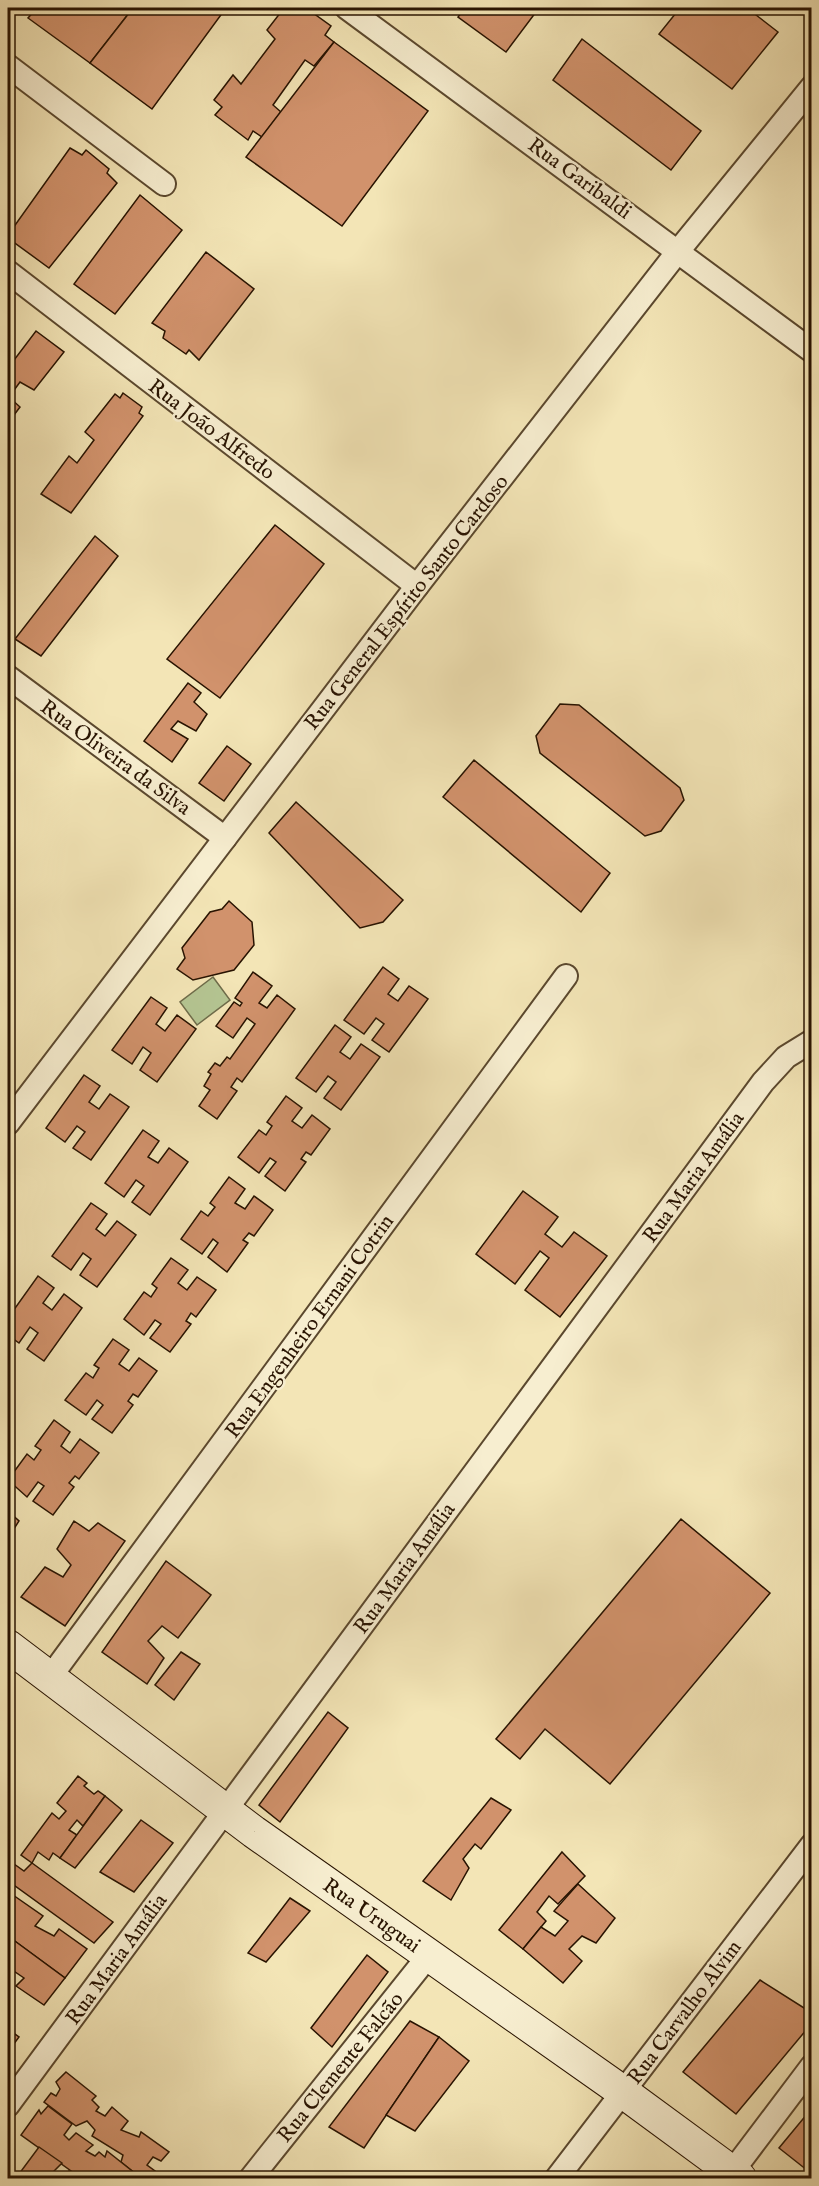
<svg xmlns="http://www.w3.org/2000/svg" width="819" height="2186" font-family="'IM FELL English',serif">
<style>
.green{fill:#b5c693;stroke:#6e6c4a;stroke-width:1.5}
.building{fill:#d1926c;stroke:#281301;stroke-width:1.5}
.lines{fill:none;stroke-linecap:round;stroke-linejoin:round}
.minor-casing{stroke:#5b482e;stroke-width:26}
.secondary-casing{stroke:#281301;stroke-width:34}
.minor{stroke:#f7eed0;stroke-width:22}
.secondary{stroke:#f7eed0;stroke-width:32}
.labels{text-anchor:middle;stroke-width:5;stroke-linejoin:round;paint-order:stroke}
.street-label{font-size:21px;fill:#281301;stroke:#f7eed0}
</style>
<rect width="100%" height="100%" fill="#f3e5b6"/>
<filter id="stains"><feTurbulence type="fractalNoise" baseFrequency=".00333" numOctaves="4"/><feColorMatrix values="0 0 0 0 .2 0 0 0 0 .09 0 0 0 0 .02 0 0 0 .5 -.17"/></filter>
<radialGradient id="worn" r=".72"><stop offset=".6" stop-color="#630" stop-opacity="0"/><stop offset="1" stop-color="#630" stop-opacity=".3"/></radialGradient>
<!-- green -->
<path class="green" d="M213,977L230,1000L197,1025L180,1002Z"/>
<!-- building -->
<g class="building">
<path d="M37,8H133L90,63L28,18Z"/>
<path d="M133,8H226L152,109L90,63Z"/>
<path d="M284,8L295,11L297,8H306L331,26L325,35L334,42L314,66L305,60L273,105L281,112L262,137L253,131L248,140L215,115L222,107L214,100L233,75L241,84L275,39L267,30Z"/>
<path d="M465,8H539L506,52L458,17Z"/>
<path d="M680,8H747L778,32L732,89L659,34Z"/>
<path d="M582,39L701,131L671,170L553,80Z"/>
<path d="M334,42L428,111L342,226L246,157Z"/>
<path d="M70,148L82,155L86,150L109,169L107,173L117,183L49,268L8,238V235Z"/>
<path d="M140,195L182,230L115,314L74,284Z"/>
<path d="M206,252L254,289L199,360L189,350L186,354L163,338L165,331L152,323Z"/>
<path d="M36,331L64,352L34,390L20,382L9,397L20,407L8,423V368Z"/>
<path d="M123,393L142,407L139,413L143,416L71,513L41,494L69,456L77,463L94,440L85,432L115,394L120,398Z"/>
<path d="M275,525L324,564L220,698L167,659Z"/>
<path d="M95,536L118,556L41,656L15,639Z"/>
<path d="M188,683L201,693L194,702L207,714L196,731L178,721L171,729L188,739L172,762L144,741Z"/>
<path d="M560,704L579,705L680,788L684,800L661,831L645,836L540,753L536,736Z"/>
<path d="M227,746L251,764L224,801L199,783Z"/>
<path d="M474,760L610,873L581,912L443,797Z"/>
<path d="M296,802L403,900L383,922L360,928L269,833Z"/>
<path d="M229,901L252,922L254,945L234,970L193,980L177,969L185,958L182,948L210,912L222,909Z"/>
<path d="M383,967L399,979L388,994L398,1001L409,986L428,999L389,1052L372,1040L384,1024L376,1018L364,1034L344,1020Z"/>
<path d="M253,972L272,986L259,1003L267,1008L277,995L295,1009L242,1082L237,1078L231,1087L237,1091L217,1119L199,1106L210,1090L204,1086L211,1074L208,1072L215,1063L220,1066L227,1057L230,1059L255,1024L247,1018L233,1038L216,1026L234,1002L240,1006L242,1003L235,998Z"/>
<path d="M151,997L167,1008L156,1024L165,1031L177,1015L196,1029L157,1082L140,1070L151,1053L143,1047L132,1064L112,1050Z"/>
<path d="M335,1025L351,1037L340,1052L350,1059L361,1044L380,1057L341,1110L324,1098L336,1082L328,1076L316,1092L296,1078Z"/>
<path d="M84,1075L100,1086L89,1102L99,1109L110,1094L129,1107L91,1160L73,1148L85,1132L77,1126L65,1142L46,1128Z"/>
<path d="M286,1096L302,1108L292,1121L302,1128L312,1115L330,1129L311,1155L306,1152L301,1159L306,1162L285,1191L265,1176L276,1162L270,1158L259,1173L238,1157L259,1130L266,1135L272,1126L267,1122Z"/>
<path d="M143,1130L159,1141L148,1157L158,1163L169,1148L188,1162L150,1215L132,1202L144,1186L136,1180L124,1197L105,1183Z"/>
<path d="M229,1177L245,1189L235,1203L245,1209L254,1196L273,1210L254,1236L249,1233L243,1240L248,1243L227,1272L208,1257L218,1243L213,1239L202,1254L181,1239L201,1211L208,1216L215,1207L210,1203Z"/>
<path d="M523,1191L558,1217L545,1234L562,1247L574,1232L607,1256L560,1317L525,1290L549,1258L540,1251L515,1284L476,1254Z"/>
<path d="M91,1203L107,1214L96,1229L105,1236L117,1221L136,1235L97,1287L80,1275L91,1259L83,1253L71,1270L52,1256Z"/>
<path d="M171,1258L188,1270L178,1283L187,1290L197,1277L216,1290L196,1317L191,1313L186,1321L191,1324L170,1352L150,1338L161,1324L155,1320L144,1335L124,1319L144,1292L151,1297L157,1288L152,1284Z"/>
<path d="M38,1276L54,1288L43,1303L52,1310L64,1294L82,1308L44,1361L27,1349L38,1333L30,1327L19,1343L8,1335V1318Z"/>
<path d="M113,1339L129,1350L119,1364L129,1371L139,1358L157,1371L138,1397L133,1394L128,1401L133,1405L112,1433L92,1419L103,1405L97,1400L86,1415L65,1400L86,1373L93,1378L99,1368L94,1365Z"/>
<path d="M54,1420L70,1432L61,1446L70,1453L80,1439L99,1453L79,1479L75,1476L69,1483L74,1487L53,1515L33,1501L44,1486L38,1482L27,1497L8,1480L27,1454L34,1460L41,1450L35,1446Z"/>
<path d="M8,1511L19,1521L8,1538Z"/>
<path d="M681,1519L770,1593L610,1784L545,1729L520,1759L496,1739Z"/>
<path d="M74,1521L89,1531L98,1523L125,1541L65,1626L21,1597L45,1567L63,1577L71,1565L57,1549Z"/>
<path d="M166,1561L211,1595L178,1638L162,1626L148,1641L164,1658L147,1684L102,1652Z"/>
<path d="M181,1652L200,1664L174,1700L155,1685Z"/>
<path d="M328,1712L348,1728L280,1822L259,1805Z"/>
<path d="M78,1776L87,1783L84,1786L94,1794L98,1791L105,1796L83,1826L77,1820L69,1830L77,1835L60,1858L53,1853L49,1860L38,1852L32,1863L21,1855L52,1813L59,1819L66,1811L57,1803Z"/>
<path d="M105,1796L122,1810L75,1868L60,1858Z"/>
<path d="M491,1798L511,1810L481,1849L475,1844L463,1859L469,1868L451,1900L423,1881Z"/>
<path d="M141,1820L173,1843L134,1892L100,1872Z"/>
<path d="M562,1852L585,1876L558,1904L549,1896L537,1912L546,1921L523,1949L499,1930Z"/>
<path d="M32,1863L113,1922L94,1943L15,1886L8,1892V1872L14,1864L24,1871Z"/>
<path d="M578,1884L615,1918L596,1943L582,1936L569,1949L582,1961L563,1983L523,1949L541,1927L555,1936L568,1921L554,1911Z"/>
<path d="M13,1895L43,1916L35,1926L54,1936L59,1929L87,1949L65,1978L8,1936V1897L10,1899Z"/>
<path d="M290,1898L310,1911L266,1962L248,1953Z"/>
<path d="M8,1936L65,1978L44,2005L16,1986L24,1978L8,1967Z"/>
<path d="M367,1955L388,1972L332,2047L311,2028Z"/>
<path d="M760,1980L812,2013V2023L736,2114L683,2072Z"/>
<path d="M410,2021L439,2037L364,2148L329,2127Z"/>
<path d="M8,2029L19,2037L8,2052Z"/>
<path d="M439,2037L469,2061L415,2131L386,2115Z"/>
<path d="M66,2072L96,2096L92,2100L99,2107L96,2111L105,2116L112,2107L128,2121L121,2130L139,2137L141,2132L169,2152L161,2161L153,2157L147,2165L155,2171L150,2178H141L121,2162L123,2155L92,2136L95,2130L87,2121L76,2126L44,2102L51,2093L56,2096L60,2089L56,2082Z"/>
<path d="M48,2106L72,2124L64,2135L69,2140L76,2133L93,2145L86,2151L95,2156L99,2152L105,2157L107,2151L141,2178H81L21,2135L39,2110L41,2114Z"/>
<path d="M812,2108V2174L779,2148Z"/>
<path d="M39,2147L62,2163L50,2175L55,2178H16Z"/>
<path d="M69,2171L81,2178H63Z"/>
</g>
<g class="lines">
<defs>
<g id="minor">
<path d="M347,8L812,351"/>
<path d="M8,66L164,184"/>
<path d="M8,272L417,586"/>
<path d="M8,677L225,838"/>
<path d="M8,1123L417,586L679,250L812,87"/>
<path d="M51,1676L566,976"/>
<path d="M8,2105L763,1082L786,1057L812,1041"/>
<path d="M732,2172L812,2066"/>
<path d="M251,2178L429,1955"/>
<path d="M557,2178L812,1845"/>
</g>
<path id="secondary" d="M8,1646L254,1832L623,2092L740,2178"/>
</defs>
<!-- minor casing -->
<use href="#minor" class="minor-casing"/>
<!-- secondary casing -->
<use href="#secondary" class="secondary-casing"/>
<!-- minor -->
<use href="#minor" class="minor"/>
<!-- secondary -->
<use href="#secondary" class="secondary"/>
</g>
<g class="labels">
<!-- street labels -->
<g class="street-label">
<text transform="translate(580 178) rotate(36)" y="7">Rua Garibaldi</text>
<text transform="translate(212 429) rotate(37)" y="7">Rua João Alfredo</text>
<text transform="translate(406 602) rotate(-52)" y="7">Rua General Espírito Santo Cardoso</text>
<text transform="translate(116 757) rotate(36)" y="7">Rua Oliveira da Silva</text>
<text transform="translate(693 1177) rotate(-54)" y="7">Rua Maria Amália</text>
<text transform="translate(309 1326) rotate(-54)" y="7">Rua Engenheiro Ernani Cotrin</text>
<text transform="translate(404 1568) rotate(-54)" y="7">Rua Maria Amália</text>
<text transform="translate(372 1915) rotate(35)" y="7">Rua Uruguai</text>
<text transform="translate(116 1959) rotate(-54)" y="7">Rua Maria Amália</text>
<text transform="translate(684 2012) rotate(-53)" y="7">Rua Carvalho Alvim</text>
<text transform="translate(340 2067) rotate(-51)" y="7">Rua Clemente Falcão</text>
</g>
</g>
<!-- margin -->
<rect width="819" height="2186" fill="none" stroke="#f3e5b6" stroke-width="30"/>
<rect x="9" y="9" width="801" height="2168" fill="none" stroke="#281301" stroke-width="3"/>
<rect x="15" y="15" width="789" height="2156" fill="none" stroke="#281301" stroke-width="1.5"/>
<rect width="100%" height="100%" filter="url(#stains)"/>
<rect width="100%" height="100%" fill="url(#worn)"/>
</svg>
